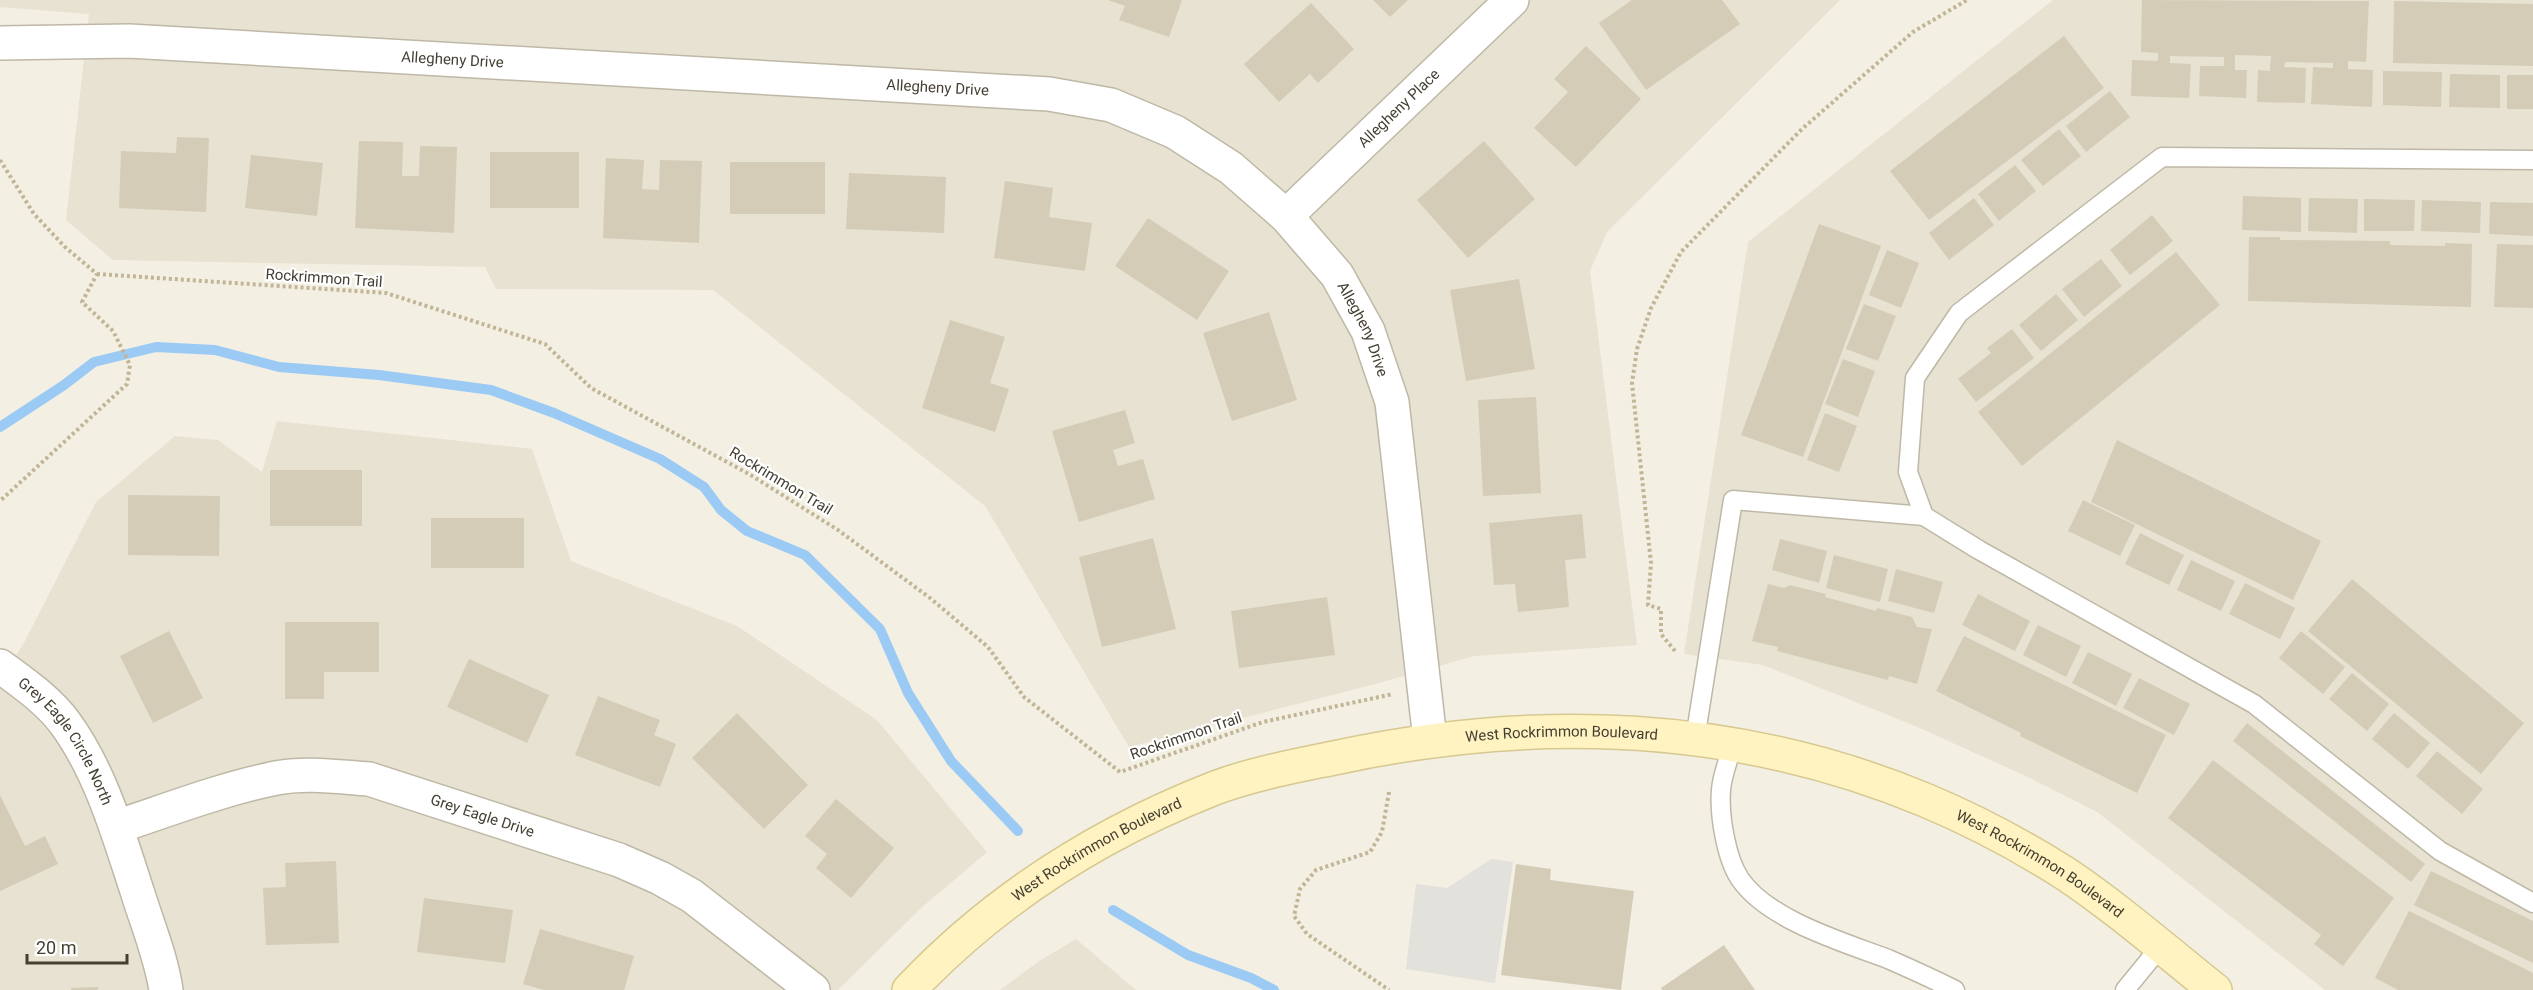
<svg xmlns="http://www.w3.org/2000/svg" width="2533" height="990" font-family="Roboto,sans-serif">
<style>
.residential{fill:#e7e2d1}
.parking{fill:#e3e1dc}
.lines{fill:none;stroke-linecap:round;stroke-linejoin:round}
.stream{stroke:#9bcbf5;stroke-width:10}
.building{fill:#d5ccb8}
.service-casing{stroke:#bfb8a6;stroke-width:21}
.minor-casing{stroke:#bfb8a6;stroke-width:36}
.tertiary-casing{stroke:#bfb8a6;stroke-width:36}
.secondary-casing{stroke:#d6c890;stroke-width:36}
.path{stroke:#c2b596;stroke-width:4;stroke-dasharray:3 3;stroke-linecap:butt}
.service{stroke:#fff;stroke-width:18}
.minor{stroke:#fff;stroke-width:33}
.tertiary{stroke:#fff;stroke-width:33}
.secondary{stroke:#fff4c1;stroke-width:33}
.labels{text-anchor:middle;stroke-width:4.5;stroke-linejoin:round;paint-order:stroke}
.street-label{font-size:15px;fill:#453f33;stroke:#fff}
</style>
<rect width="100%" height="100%" fill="#f3efe3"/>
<!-- residential -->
<g class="residential">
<path d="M0,0H1840L1607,232L1590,271L1637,645L1474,656L1379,683L1129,747L985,506L713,290L496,289L485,267L113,260L66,220L89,14L0,7Z"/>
<path d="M2053,0H2533V990H2325L2097,812L2030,778L1913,725L1763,665L1684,654L1748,242Z"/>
<path d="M277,421L532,449L571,561L737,626L877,720L987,852L920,909L838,990H0V682L25,641L96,502L175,436L218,440L262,472Z"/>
<path d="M1076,939L1136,990H1000L1038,962Z"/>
</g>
<!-- parking -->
<path class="parking" d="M1491,859L1513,862L1495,983L1406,969L1416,884L1447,888Z"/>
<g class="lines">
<!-- stream -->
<g class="stream">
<path d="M0,427L64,385L94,362L156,347L215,350L279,367L379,375L491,390L554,413L660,459L704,487L721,510L747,531L805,555L880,629L908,693L951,761L1018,831"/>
<path d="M1113,910L1188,955L1251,978L1274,990"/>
</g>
</g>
<!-- building -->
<g class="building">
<path d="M1108,0H1182L1169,37L1119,20L1125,6Z"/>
<path d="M1373,0H1408L1390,17Z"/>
<path d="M1632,0H1722L1740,24L1646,90L1599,23Z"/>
<path d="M2142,0L2369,1L2366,62L2348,61V69L2373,70L2372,107L2311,104L2313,67L2333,68V63L2285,62L2284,67L2306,68L2305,103L2257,102L2258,70L2270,71L2271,56L2235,55V70H2247L2246,98L2199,96L2200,66H2224V57L2170,56V63L2191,64L2189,98L2131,96L2132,60L2158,61V53L2141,52Z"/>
<path d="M2394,1L2533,4V66L2393,63Z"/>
<path d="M1311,3L1354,49L1318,83L1310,74L1279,102L1244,64Z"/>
<path d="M2064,36L2104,88L1929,220L1890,171Z"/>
<path d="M1586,46L1641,99L1576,167L1534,128L1568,92L1554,79Z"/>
<path d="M2383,71L2442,72L2441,107L2383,105Z"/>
<path d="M2450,74L2500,75V108L2449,107Z"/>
<rect x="2507" y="75" width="26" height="34"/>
<path d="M2110,91L2130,117L2086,152L2066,126Z"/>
<path d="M2059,129L2081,156L2043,186L2021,160Z"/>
<path d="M177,137L209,138L206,212L119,208L121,151L176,153Z"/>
<path d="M359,141L403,142L402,176H419L420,146L457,147L454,233L355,228Z"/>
<path d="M1484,141L1535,199L1468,258L1417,200Z"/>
<rect x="490" y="152" width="89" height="56"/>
<path d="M251,155L323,163L317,216L245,208Z"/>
<path d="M606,158L644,160L642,189L659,190L660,160L702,161L699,243L603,238Z"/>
<rect x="730" y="162" width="95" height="52"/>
<path d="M2015,165L2036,191L1999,221L1978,194Z"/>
<path d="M849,173L946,177L944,233L846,229Z"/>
<path d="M1005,181L1053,188L1049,217L1092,223L1085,271L994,258Z"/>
<path d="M2243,196L2301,198V232L2242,230Z"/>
<path d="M1974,198L1994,225L1949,260L1929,233Z"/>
<path d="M2309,198L2358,199L2357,233L2308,231Z"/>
<path d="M2364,199L2415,200L2414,231H2364Z"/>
<path d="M2422,200L2481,202L2480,233L2421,231Z"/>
<path d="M2490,202L2533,203V236L2489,234Z"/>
<path d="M2152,215L2173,241L2130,275L2110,250Z"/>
<path d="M1148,218L1229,271L1197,320L1115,266Z"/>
<path d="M1819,224L1881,246L1803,457L1741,435Z"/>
<path d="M2249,237H2280V240L2390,241V245L2445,246V243L2472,244L2471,307L2248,301Z"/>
<path d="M2497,244L2533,245V308L2494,307Z"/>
<path d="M1887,250L1919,263L1901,308L1869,295Z"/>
<path d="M2176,252L2220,305L2022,466L1978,412Z"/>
<path d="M2101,259L2122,286L2084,317L2062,289Z"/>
<path d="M1519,279L1535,369L1466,381L1450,290Z"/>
<path d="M2056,294L2078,320L2041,351L2019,325Z"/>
<path d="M1864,304L1896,316L1878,361L1846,349Z"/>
<path d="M1269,312L1297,400L1232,421L1203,333Z"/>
<path d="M950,320L1005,337L990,383L1009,389L995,432L922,408Z"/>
<path d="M2012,329L2034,358L1976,402L1958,379L1991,353L1987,348Z"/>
<path d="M1843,359L1875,371L1858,417L1825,404Z"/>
<path d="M1536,397L1541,493L1483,496L1478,400Z"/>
<path d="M1125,410L1135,443L1113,450L1118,466L1143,459L1155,499L1079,522L1052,431Z"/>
<path d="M1825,413L1857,426L1839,472L1807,460Z"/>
<path d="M2117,440L2321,541L2293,600L2091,502Z"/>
<rect x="270" y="470" width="92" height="56"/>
<path d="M128,495L220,496L219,556L128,555Z"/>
<path d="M2083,500L2135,525L2120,556L2068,531Z"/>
<path d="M1582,514L1586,558L1565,560L1569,607L1518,612L1515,584L1494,585L1489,523Z"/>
<rect x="431" y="518" width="93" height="50"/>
<path d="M2140,533L2184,555L2169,585L2125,564Z"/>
<path d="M1153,538L1176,629L1102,647L1079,557Z"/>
<path d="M1780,539L1827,551L1819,583L1772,570Z"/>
<path d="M1834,555L1888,569L1880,602L1826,588Z"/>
<path d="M2191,560L2235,581L2221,611L2177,590Z"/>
<path d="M1896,569L1943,582L1934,613L1888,601Z"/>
<path d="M2352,579L2524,723L2481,774L2308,631Z"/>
<path d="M2245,583L2295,608L2280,639L2229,614Z"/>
<path d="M1768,584L1784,588L1790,585L1826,594L1825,597L1876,611L1877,608L1912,617L1917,627L1932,629L1917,684L1889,676L1888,680L1777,651L1778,647L1752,641Z"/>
<path d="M1978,594L2030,621L2015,651L1962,625Z"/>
<path d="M1327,597L1335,655L1239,668L1231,611Z"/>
<path d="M285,622H379V672H324V699H285Z"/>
<path d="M2038,625L2081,646L2066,677L2023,655Z"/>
<path d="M169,631L203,698L153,723L120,656Z"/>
<path d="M2301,631L2345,667L2323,694L2279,658Z"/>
<path d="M1964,636L2166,735L2137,793L2020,736L2021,733L1936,691Z"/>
<path d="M2088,652L2132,674L2116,706L2072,683Z"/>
<path d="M469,659L549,695L527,743L447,707Z"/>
<path d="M2352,673L2389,704L2367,731L2329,699Z"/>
<path d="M2139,678L2190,704L2174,735L2123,708Z"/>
<path d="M598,696L660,720L654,735L676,744L660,787L575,755Z"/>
<path d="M737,713L808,785L764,829L692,758Z"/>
<path d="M2394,713L2430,743L2408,769L2372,739Z"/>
<path d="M2247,723L2425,864L2411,882L2233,741Z"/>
<path d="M2437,751L2483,789L2462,814L2416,776Z"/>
<path d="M2213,760L2394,898L2343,966L2314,944L2321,935L2168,818Z"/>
<path d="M0,795L25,846L45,836L58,864L0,891Z"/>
<path d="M836,799L894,848L851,898L816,868L827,854L805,836Z"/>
<path d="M336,861L339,943L266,945L263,888L286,887L285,863Z"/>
<path d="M1516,864L1551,869L1550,880L1634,891L1621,990L1501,975Z"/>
<path d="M2431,871L2533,921V963L2414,905Z"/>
<path d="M424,898L513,910L505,963L417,952Z"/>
<path d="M2409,911L2533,973V990H2398L2375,978Z"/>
<path d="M540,929L634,956L624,990H544L523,984Z"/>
<path d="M1724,945L1755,990H1662L1661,988Z"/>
<path d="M98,987V990H71V988Z"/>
</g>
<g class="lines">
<defs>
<g id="service">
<path d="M2533,160L2162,157L1959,313L1915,378L1908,472L1924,516L1979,550L2254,704L2440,851L2533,903"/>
<path d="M1695,739L1733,500L1924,516"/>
<path d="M1732,745C1729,760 1722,775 1721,790C1719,815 1726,858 1740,879C1768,920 1843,942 1888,959C1911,969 1933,979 1955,990"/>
<path d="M2125,990L2161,946"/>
</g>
<g id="minor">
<path id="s1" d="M1286,216L1512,0"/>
<path id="s2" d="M0,666C23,683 48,700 65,723C101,772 119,836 138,894C148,926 161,957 166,990"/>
<path id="s3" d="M116,827C168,810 222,789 276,778C306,772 339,777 369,779L619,860L660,878L692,896L813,990"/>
</g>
<g id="tertiary">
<path id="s4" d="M0,43L129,41L1049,94L1111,105L1175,132L1231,168L1286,216L1337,275L1368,331L1392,402L1430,740"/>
</g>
<g id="secondary">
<path id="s5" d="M909,990C994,900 1100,833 1215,788C1252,774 1295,766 1334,758C1533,715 1735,721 1925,800C1973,820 2022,846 2066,874C2118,909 2166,951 2215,990"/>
</g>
</defs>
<!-- service casing -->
<use href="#service" class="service-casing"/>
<!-- minor casing -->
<use href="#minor" class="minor-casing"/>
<!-- tertiary casing -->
<use href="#tertiary" class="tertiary-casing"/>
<!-- secondary casing -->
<use href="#secondary" class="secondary-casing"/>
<!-- path -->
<g class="path">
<path d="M0,160L34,214L65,247L97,274L82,302L113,331L130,365L127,384L0,501"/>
<path d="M97,274L386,293L545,344L591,388L749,474L838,530L930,598L988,647L1024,697L1120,772L1263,722L1393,694"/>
<path d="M1675,651L1661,634V609L1648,605L1651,563L1632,383L1637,349L1651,308L1681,252L1802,129L1913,32L1967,0"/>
<path d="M1389,792L1382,832L1370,852L1316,870L1300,889L1294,916L1307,934L1389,990"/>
</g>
<!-- service -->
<use href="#service" class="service"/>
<!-- minor -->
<use href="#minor" class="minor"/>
<!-- tertiary -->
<use href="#tertiary" class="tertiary"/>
<!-- secondary -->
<use href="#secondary" class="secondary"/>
</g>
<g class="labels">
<!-- street labels -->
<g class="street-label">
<text dy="5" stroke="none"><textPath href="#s4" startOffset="453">Allegheny Drive</textPath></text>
<text dy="5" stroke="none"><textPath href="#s4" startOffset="939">Allegheny Drive</textPath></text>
<text dy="5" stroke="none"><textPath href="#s1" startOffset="156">Allegheny Place</textPath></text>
<text transform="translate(324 278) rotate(4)" y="5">Rockrimmon Trail</text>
<text dy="5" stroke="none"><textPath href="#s4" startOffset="1461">Allegheny Drive</textPath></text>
<text transform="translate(781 481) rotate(31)" y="5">Rockrimmon Trail</text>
<text transform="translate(1186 736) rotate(-19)" y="5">Rockrimmon Trail</text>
<text dy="5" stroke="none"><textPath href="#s5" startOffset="722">West Rockrimmon Boulevard</textPath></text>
<text dy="5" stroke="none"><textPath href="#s2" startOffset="102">Grey Eagle Circle North</textPath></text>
<text dy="5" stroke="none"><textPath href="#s3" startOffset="380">Grey Eagle Drive</textPath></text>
<text dy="5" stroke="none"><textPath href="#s5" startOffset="236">West Rockrimmon Boulevard</textPath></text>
<text dy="5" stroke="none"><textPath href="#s5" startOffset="1226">West Rockrimmon Boulevard</textPath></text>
</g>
</g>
<!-- scale -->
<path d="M27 954v9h100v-9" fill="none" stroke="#453f33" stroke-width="3"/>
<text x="36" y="954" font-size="18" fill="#453f33" stroke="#ffffff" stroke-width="4.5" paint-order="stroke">20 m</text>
</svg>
